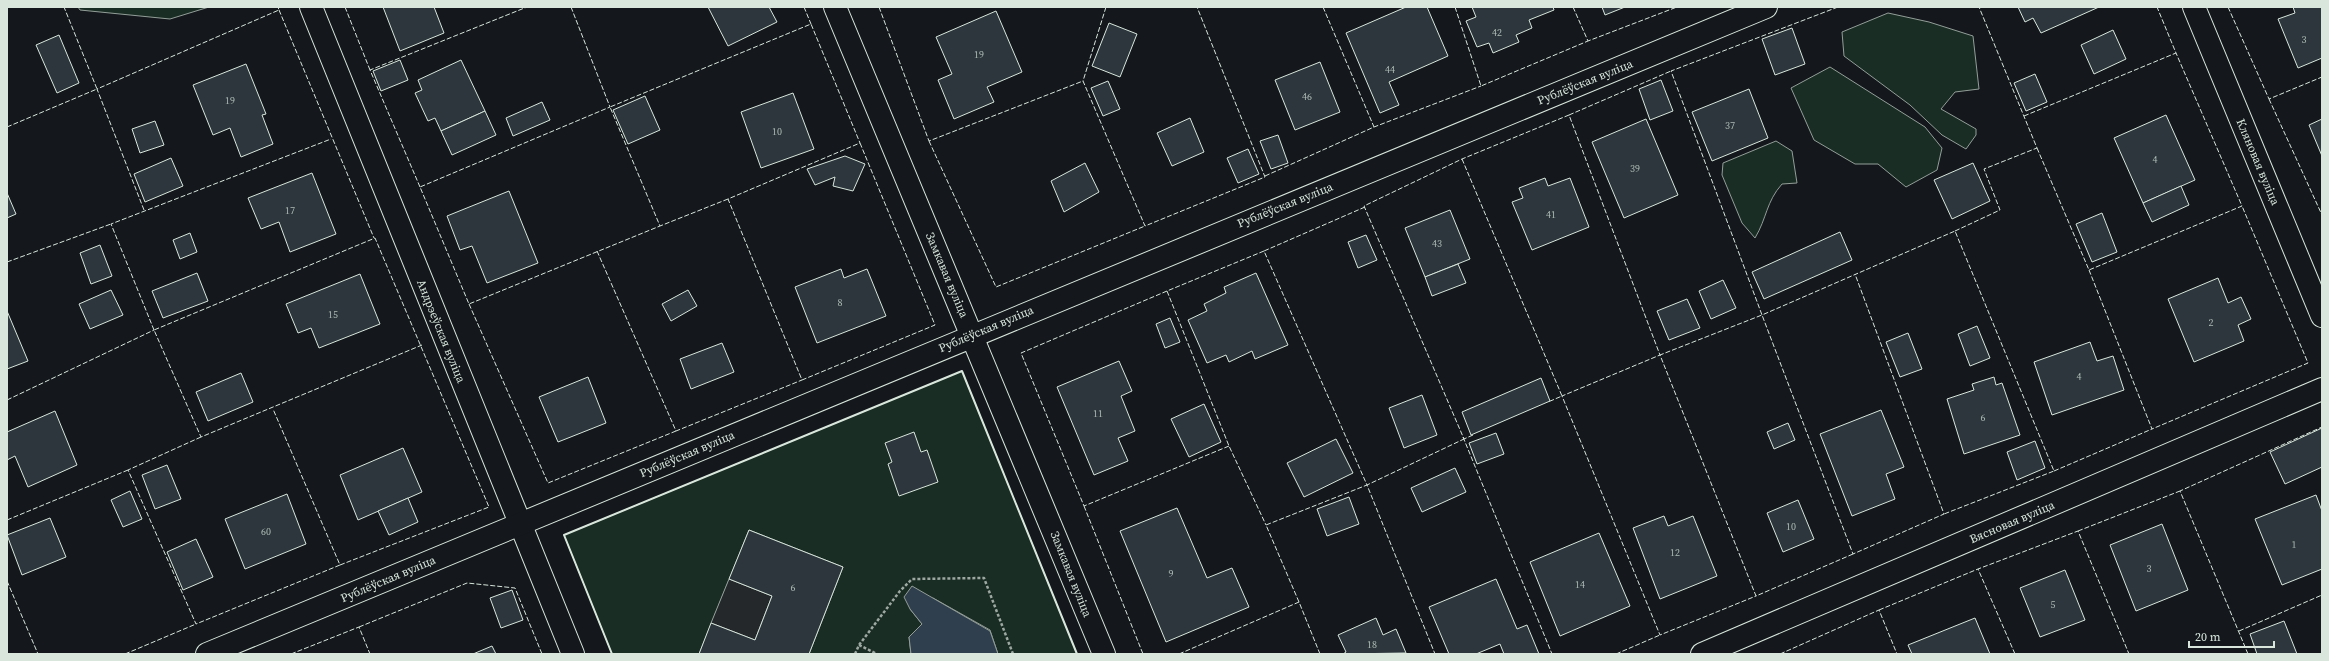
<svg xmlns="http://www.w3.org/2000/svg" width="2329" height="661" font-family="'Source Serif 4',serif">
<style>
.green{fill:#1a2d24;stroke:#939e99}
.parking{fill:#24282b;stroke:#939e99}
.water{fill:#2f3f4d;stroke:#939e99}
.building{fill:#2c363c;stroke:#d8e6dc}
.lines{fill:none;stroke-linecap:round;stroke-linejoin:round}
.minor-casing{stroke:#d8e6dc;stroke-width:24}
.path{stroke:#9da8a2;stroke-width:2.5;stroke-dasharray:3 2;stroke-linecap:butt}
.minor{stroke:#14181c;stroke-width:22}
.fence{stroke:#d8e6dc;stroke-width:1;stroke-dasharray:5 2;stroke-linecap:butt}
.wall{stroke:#d8e6dc;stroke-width:2}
.labels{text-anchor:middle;stroke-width:3;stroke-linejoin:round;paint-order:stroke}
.number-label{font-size:10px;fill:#adbab4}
.street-label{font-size:12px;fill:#d8e6dc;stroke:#14181c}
</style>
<rect width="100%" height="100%" fill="#14181c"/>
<!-- green -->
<g class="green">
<path d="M78,7H209L170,19L80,10Z"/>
<path d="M1888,13L1929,22L1973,36L1979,89L1955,92L1941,109L1976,129V135L1966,149L1942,135L1910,105L1844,56L1842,32Z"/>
<path d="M1830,67L1925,127L1942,148L1937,170L1906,187L1878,164H1855L1814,140L1791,88Z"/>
<path d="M1776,141L1792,151L1797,183L1782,184C1766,202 1767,218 1755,238L1742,223L1722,175L1723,163Z"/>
<path d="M962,371L1077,654H998L990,630L933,598L910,609L922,624L909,637L911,654H809L843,567L749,530L699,654H612L564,535Z"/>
</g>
<!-- parking -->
<path class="parking" d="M729,579L772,596L755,640L711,623Z"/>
<!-- water -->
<path class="water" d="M912,586L990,631L998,654H911L909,637L922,624L910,609L904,597Z"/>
<!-- building -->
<g class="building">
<path d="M383,7H434L444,33L400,51Z"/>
<path d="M708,7H769L777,22L728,46Z"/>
<path d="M1406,7H1427L1448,56L1389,82L1399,105L1380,113L1346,33Z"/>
<path d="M1472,7H1553L1554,10L1529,20L1532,28L1516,35L1519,42L1493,53L1489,43L1477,47L1466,21L1476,17Z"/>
<path d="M1602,7H1625L1605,15Z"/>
<path d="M2018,7H2099L2041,33L2033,18L2025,22Z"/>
<path d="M2293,7H2322V58L2298,68L2278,19L2295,13Z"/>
<path d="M996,11L1022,72L987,87L994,102L954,119L938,80L952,74L936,37Z"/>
<path d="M1109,23L1137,34L1120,77L1092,66Z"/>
<path d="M1792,28L1805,64L1775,75L1762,39Z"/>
<path d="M2113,30L2126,59L2094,74L2081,45Z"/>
<path d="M59,35L79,83L57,93L36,45Z"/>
<path d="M400,60L408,80L381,91L373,71Z"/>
<path d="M461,60L485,111L441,131L435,118L428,121L415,93L422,90L418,80Z"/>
<path d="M1320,62L1340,112L1295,130L1275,80Z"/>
<path d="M246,64L266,114L262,115L273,144L241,157L230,128L213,135L193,85Z"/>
<path d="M2035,74L2047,102L2026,111L2014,83Z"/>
<path d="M1661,80L1673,111L1650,120L1639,89Z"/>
<path d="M1108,81L1120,109L1103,116L1091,88Z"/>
<path d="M1749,89L1768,138L1712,161L1692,112Z"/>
<path d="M793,93L814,149L761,168L741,112Z"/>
<path d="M645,96L660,130L628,144L613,110Z"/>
<path d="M542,102L550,120L513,136L506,118Z"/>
<path d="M485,111L496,135L452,155L441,131Z"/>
<path d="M2166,115L2195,180L2143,203L2114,138Z"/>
<path d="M1190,118L1204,152L1172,166L1157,133Z"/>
<path d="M1646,119L1678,195L1624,218L1592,142Z"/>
<path d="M2322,119V156L2309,125Z"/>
<path d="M155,121L164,145L140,153L132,129Z"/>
<path d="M1278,135L1288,163L1271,169L1260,141Z"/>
<path d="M1248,149L1259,174L1238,183L1227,158Z"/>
<path d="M845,156L865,164L853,191L833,186L835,177L815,185L807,169Z"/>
<path d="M171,158L183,186L145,202L134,174Z"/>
<path d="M1085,163L1099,192L1064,212L1051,181Z"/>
<path d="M1973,163L1990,201L1952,219L1934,180Z"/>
<path d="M312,173L336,234L290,252L279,222L261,229L248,198Z"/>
<path d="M1545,178L1548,186L1570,178L1589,227L1532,250L1512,202L1523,198L1519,188Z"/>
<path d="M2181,186L2189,205L2152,222L2143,203Z"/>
<path d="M509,191L538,263L487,283L472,246L460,250L447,216Z"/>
<path d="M7,193L16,214L7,218Z"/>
<path d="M1450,210L1470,259L1425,277L1405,228Z"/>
<path d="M2102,213L2117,252L2092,262L2076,224Z"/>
<path d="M1840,232L1852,260L1764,299L1752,272Z"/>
<path d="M190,233L197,252L180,259L173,240Z"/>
<path d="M1366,235L1377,260L1358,268L1348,242Z"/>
<path d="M100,245L112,276L91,284L80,253Z"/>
<path d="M1458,264L1466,283L1432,296L1425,277Z"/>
<path d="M841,269L844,278L867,269L886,316L817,343L795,287Z"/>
<path d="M197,273L208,301L163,318L152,291Z"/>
<path d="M1256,273L1288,345L1255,359L1252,351L1229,362L1226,355L1207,363L1188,320L1207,311L1204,304L1226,293L1224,287Z"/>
<path d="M360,274L380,324L319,348L311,328L298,333L286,304Z"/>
<path d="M2218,278L2228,303L2241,297L2251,319L2238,325L2244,341L2194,362L2168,299Z"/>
<path d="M1723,280L1736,308L1711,319L1699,291Z"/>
<path d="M111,290L123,315L90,329L79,304Z"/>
<path d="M688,290L697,306L671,321L662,304Z"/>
<path d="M1687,299L1700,328L1669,340L1657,311Z"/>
<path d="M7,311L28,361L7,369Z"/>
<path d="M1170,318L1180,342L1165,348L1156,324Z"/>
<path d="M1977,326L1990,358L1970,366L1958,334Z"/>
<path d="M1908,333L1922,369L1900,377L1886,342Z"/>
<path d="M2090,342L2097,361L2113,356L2124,390L2052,415L2034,362Z"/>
<path d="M722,343L734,372L691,389L680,359Z"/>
<path d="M1119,361L1132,391L1121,396L1135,431L1118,438L1128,461L1094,475L1057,387Z"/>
<path d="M241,373L253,402L208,421L196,392Z"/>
<path d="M588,377L606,423L558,442L539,397Z"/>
<path d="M1994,377L1996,385L2002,383L2020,435L1964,454L1947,399L1974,390L1972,384Z"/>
<path d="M1541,378L1550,401L1471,435L1462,412Z"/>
<path d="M1422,395L1437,435L1404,448L1389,408Z"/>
<path d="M1204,404L1221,442L1189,457L1171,419Z"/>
<path d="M1881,410L1904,467L1886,474L1895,499L1852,516L1820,434Z"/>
<path d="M55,411L77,465L28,487L15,456L7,460V432Z"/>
<path d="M1788,423L1795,440L1774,449L1767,432Z"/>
<path d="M2322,428V467L2285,484L2270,452Z"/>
<path d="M914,432L921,452L927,450L938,482L899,496L888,464L892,462L885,443Z"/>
<path d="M1496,433L1504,454L1477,464L1469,443Z"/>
<path d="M1336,439L1353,473L1304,497L1287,463Z"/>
<path d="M2035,441L2045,468L2017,480L2007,452Z"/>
<path d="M403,448L422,492L358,520L340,475Z"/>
<path d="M167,465L181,499L155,509L142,475Z"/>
<path d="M1455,468L1466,492L1422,512L1411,488Z"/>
<path d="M130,491L142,519L123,527L111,500Z"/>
<path d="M287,494L306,544L245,569L225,519Z"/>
<path d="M2316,495L2322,511V569L2282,585L2255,519Z"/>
<path d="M1349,497L1359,524L1327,536L1317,509Z"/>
<path d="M408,498L418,522L389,535L378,511Z"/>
<path d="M1798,500L1814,539L1783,552L1767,513Z"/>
<path d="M1177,508L1207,578L1232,568L1249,607L1166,642L1120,531Z"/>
<path d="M1664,516L1668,526L1693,516L1717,576L1660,599L1633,528Z"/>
<path d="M50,518L66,557L22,575L7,535Z"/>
<path d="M2162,524L2188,590L2136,611L2110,545Z"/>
<path d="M749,530L843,567L809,654H699L711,623L755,640L772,596L729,579Z"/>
<path d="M1599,533L1630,606L1560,636L1530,562Z"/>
<path d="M196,539L213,577L183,590L167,552Z"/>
<path d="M2065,570L2085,620L2040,637L2020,588Z"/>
<path d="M1496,579L1517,629L1527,625L1539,654H1504L1500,644L1476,654H1449L1429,607Z"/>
<path d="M512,590L523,620L501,628L490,598Z"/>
<path d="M1376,618L1383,635L1396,629L1406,653L1343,654L1346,652L1338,635Z"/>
<path d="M1975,618L1990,654H1912L1908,645Z"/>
<path d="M2284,621L2297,654H2257L2250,634Z"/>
<path d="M492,646L496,654H473Z"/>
</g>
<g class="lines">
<defs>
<g id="minor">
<path d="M311,7L573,654"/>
<path d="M835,7L1104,654"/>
<path d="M2194,7L2322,316"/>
<path d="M207,654L1766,7"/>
<path d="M1702,654L2322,389"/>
</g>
</defs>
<!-- minor casing -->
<use href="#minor" class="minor-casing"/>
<!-- path -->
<g class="path">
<path d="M859,645L877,654"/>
<path d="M855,654L859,645L900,591L912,579L984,578L1013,654"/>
</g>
<!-- minor -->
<use href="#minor" class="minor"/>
<!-- fence -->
<g class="fence">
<path d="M345,7L370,70"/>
<path d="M571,7L610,107L420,187L469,304L660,226"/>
<path d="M804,7L811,24"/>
<path d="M879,7L929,141L1083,81"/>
<path d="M1106,7L1083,81L1145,226L1265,177L1197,7"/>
<path d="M1323,7L1374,127"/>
<path d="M1455,7L1481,86L1588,41"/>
<path d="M1573,7L1588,41L1677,7"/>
<path d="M1838,7L1671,71L1762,315L1955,231L2054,471L1944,514"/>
<path d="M2228,7L2269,99L2322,77"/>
<path d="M279,10L374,238"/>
<path d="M2269,99L2322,215"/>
<path d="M1569,115L1671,71"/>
<path d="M2024,116L2176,53L2157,7"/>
<path d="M7,127L97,89L64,7"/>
<path d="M929,141L996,287L1145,226"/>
<path d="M860,143L935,325L802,380L728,199Z"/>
<path d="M2037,148L2089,270L2242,206L2176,53"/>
<path d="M1462,159L1562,396L1548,402"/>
<path d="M1265,176L1374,127L1481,86"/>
<path d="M420,187L370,70L527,7"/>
<path d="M728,199L660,226L610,107L811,24L860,143"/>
<path d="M1365,207L1264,251L1367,485L1464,439"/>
<path d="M144,210L97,89L279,10L278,7"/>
<path d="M1955,231L2000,210L1984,169L2037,148L1979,7"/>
<path d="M597,251L676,431L802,380"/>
<path d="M1264,251L1167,291L1229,446L1266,525"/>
<path d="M7,262L111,224"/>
<path d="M2089,270L2152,429L2308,363L2242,206"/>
<path d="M1167,291L1021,353L1084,506L1229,446"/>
<path d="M469,304L548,483L676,431"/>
<path d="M154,330L111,224L331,139"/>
<path d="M7,400L154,330"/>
<path d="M1473,435L1464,439L1364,206L1462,159L1569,115L1660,355L1562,396L1660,635L1756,596"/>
<path d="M201,437L128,470L196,624L340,565L273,409"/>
<path d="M1463,437L1552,654"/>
<path d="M2054,471L2152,429"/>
<path d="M1084,506L1143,654"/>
<path d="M7,520L128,470"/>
<path d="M2078,531L2180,491"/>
<path d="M1853,554L1756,596L1660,355L1762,315L1853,554L1944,514L1855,274"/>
<path d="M340,565L489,507L375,238L154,330L201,437L422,345"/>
<path d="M7,581L38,654"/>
<path d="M1299,602L1266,525L1367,485L1435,654"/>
<path d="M1879,610L1978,569"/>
<path d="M359,627L467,583L515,588L542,654"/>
<path d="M2239,631L2322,595"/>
<path d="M125,654L196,624"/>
<path d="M291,654L359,627L370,654"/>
<path d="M1179,654L1299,602L1320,654"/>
<path d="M1616,654L1660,635"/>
<path d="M1780,654L1879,610L1897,654"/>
<path d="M2015,654L1978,569L2078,531L2129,654"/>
<path d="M2248,654L2180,491L2322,427"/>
</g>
<!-- wall -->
<path class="wall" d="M612,654L564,535L962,371L1077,654"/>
</g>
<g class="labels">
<!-- number labels -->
<g class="number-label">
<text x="1497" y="36">42</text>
<text x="2304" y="43">3</text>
<text x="979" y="58">19</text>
<text x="1390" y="73">44</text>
<text x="1307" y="100">46</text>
<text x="230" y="104">19</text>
<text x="1730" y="129">37</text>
<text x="777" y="135">10</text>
<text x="2155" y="163">4</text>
<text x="1635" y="172">39</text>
<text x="290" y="214">17</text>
<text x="1551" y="218">41</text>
<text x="1437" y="247">43</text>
<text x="840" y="306">8</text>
<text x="333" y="318">15</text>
<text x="2211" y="326">2</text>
<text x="2079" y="380">4</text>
<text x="1098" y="417">11</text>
<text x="1983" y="421">6</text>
<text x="1791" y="530">10</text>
<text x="266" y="535">60</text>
<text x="2294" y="548">1</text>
<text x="1675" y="556">12</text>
<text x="2149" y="572">3</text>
<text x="1171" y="577">9</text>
<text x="1580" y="588">14</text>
<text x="793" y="591">6</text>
<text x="2053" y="608">5</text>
<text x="1372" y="648">18</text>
</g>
<!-- street labels -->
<g class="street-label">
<text transform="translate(1585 82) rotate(-22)" y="4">Рублёўская вуліца</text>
<text transform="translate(2258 162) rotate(67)" y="4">Кляновая вуліца</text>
<text transform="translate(1285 205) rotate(-22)" y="4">Рублёўская вуліца</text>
<text transform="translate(947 275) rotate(67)" y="4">Замкавая вуліца</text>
<text transform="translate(986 329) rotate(-23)" y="4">Рублёўская вуліца</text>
<text transform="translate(441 331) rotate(68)" y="4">Андрэеўская вуліца</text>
<text transform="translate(687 454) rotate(-23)" y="4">Рублёўская вуліца</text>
<text transform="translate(2012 522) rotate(-23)" y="4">Вясновая вуліца</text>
<text transform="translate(1071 574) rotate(68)" y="4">Замкавая вуліца</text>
<text transform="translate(388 579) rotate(-23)" y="4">Рублёўская вуліца</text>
</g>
</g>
<!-- border -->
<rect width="2329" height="661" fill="none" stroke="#d8e6dc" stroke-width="16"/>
<!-- scale -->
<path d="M2189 641v6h85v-6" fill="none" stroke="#d8e6dc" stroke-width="2"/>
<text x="2195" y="641" font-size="12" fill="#d8e6dc" stroke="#14181c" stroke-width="3" paint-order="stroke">20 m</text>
</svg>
